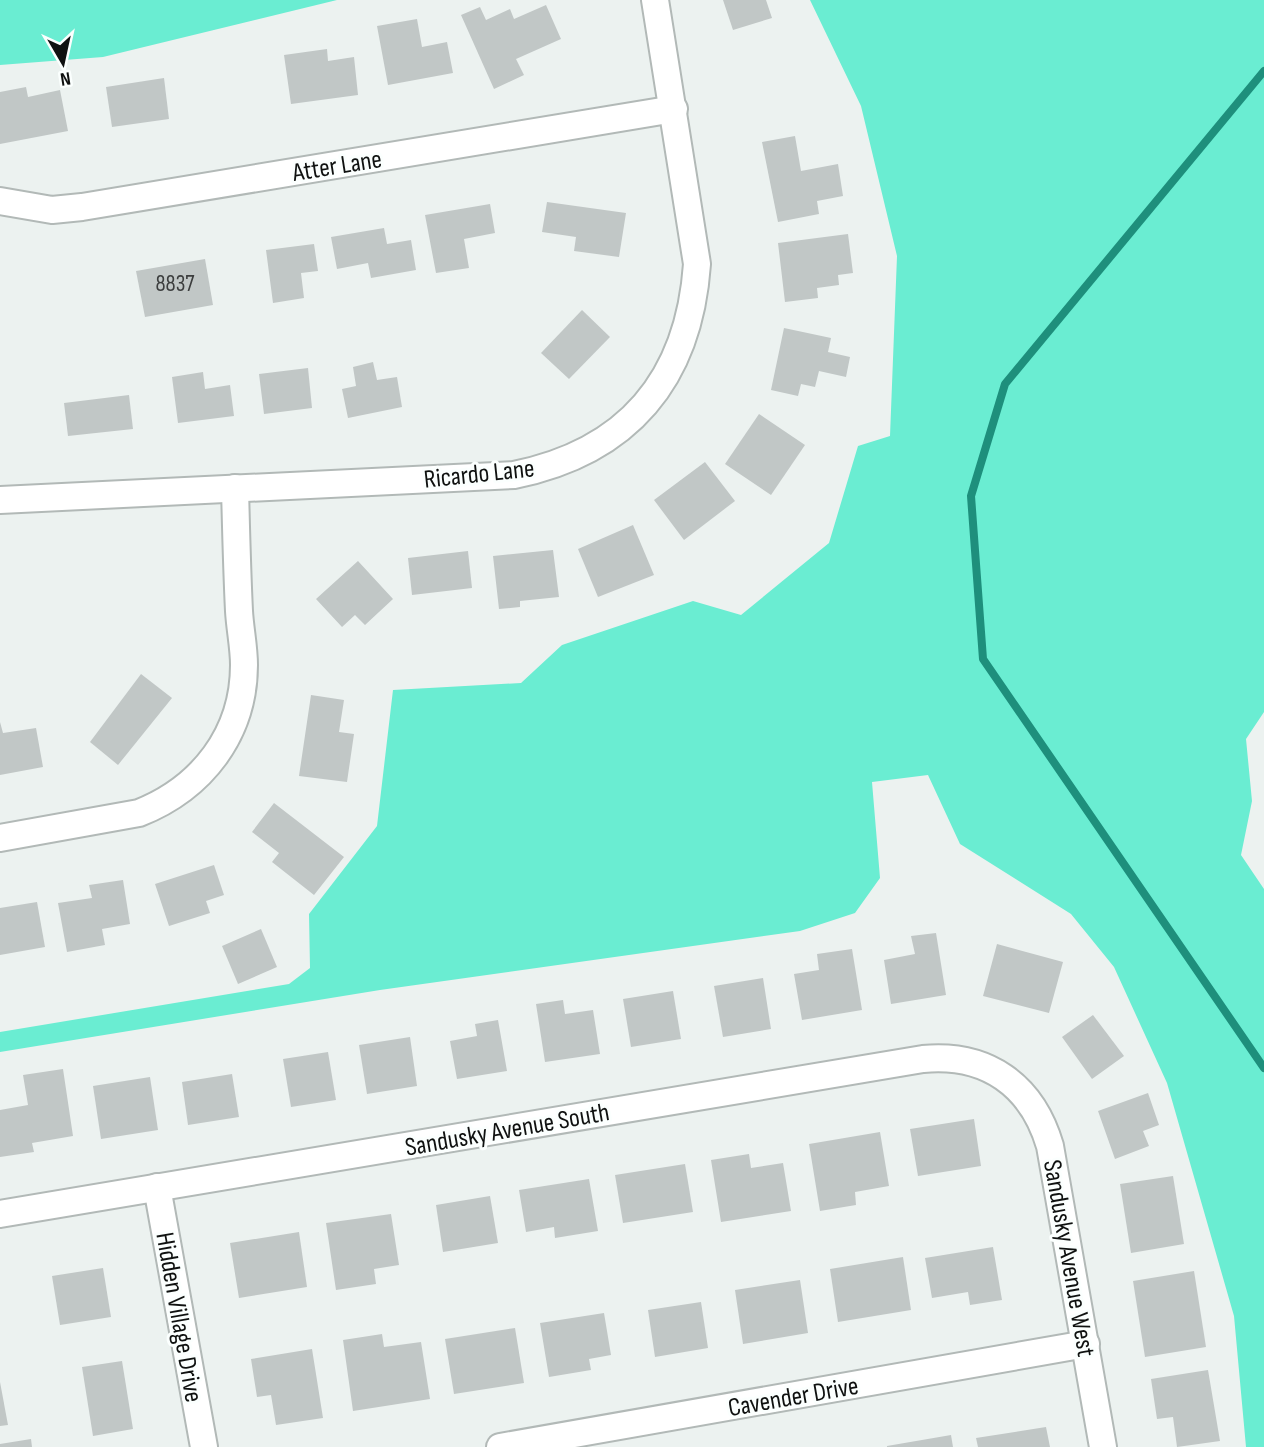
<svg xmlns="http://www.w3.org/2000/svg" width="1264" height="1447" font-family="'Sofia Sans Condensed',sans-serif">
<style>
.green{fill:#6aedd2}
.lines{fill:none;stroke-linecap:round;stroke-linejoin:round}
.stream{stroke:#1e8f7c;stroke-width:8}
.building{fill:#c1c7c6}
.minor-casing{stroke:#b2b9b7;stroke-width:30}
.minor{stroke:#fff;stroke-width:26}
.labels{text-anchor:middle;stroke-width:6;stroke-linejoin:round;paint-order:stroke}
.number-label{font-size:23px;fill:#3c3e3e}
.street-label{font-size:26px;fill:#0f1110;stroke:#fbfffe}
</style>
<rect width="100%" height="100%" fill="#ecf2f0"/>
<!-- green -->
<g class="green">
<path d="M0,0H337L103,57L0,65Z"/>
<path d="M810,0H1264V712L1246,739L1252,801L1241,855L1264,889V1447H1246L1234,1316L1167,1083L1114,967L1071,914L960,844L928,775L872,782L880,878L855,913L800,931L380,990L0,1052V1032L289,984L310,968L309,914L377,826L393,690L521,683L562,645L693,601L741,615L829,543L858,446L890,436L897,256L861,106Z"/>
</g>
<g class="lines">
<!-- stream -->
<path class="stream" d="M1264,71L1005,384L971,496L983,659L1264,1068"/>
</g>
<!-- building -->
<g class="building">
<path d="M723,0H766L772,18L733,30Z"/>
<path d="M546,5L561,39L516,59L524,75L494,89L461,15L480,7L486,20L510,9L514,19Z"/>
<path d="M417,19L422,47L447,42L453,73L388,85L377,26Z"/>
<path d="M327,49L328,61L354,57L358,95L291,104L284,55Z"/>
<path d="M164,78L169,119L112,127L106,87Z"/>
<path d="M26,87L28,97L60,90L68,131L0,144V92Z"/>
<path d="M795,136L801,171L838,164L843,196L817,201L819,214L778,222L762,142Z"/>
<path d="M547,202L626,213L619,257L574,251L576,237L542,232Z"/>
<path d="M490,204L495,233L464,239L469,268L436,273L425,215Z"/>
<path d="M384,228L387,244L411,240L416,270L371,278L368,263L337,269L331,237Z"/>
<path d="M848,234L853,273L838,275L839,285L817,288L818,298L785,302L778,243Z"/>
<path d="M314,244L318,271L301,273L304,298L273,303L266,250Z"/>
<path d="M205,259L213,305L145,317L136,271Z"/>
<path d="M582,310L610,337L569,379L541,353Z"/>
<path d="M784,328L831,338L828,352L850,357L846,377L819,371L815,387L801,384L798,396L771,390Z"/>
<path d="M373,362L377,380L397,377L402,407L348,418L342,389L356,386L353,367Z"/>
<path d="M308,368L312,408L264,414L259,374Z"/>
<path d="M203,372L205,389L230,385L234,416L178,423L172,377Z"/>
<path d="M129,395L133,429L68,436L64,403Z"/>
<path d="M759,414L805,445L771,495L725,464Z"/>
<path d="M705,462L735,501L684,540L654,500Z"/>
<path d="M633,525L654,575L598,597L578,549Z"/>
<path d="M553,550L559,597L520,601V607L499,609L493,556Z"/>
<path d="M468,551L472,588L412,595L408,558Z"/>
<path d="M358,561L393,599L365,625L355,615L342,627L316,599Z"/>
<path d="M141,674L172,698L118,765L90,742Z"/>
<path d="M311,695L344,700L339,732L354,734L347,782L299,776Z"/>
<path d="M0,722L3,733L36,728L43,767L0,775Z"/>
<path d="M274,803L344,857L314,895L272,862L279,853L252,832Z"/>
<path d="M214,865L224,895L206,901L210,913L169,926L155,884Z"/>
<path d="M123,880L130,924L102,929L105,945L67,952L58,903L92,898L89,885Z"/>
<path d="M37,902L45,947L0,955V908Z"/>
<path d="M261,929L277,967L238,984L222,946Z"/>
<path d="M936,933L946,995L891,1004L884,960L915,954L911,936Z"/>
<path d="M997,944L1063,962L1049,1013L983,996Z"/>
<path d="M852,949L862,1010L802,1020L794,974L819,970L817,954Z"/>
<path d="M763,978L771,1029L723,1037L714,986Z"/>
<path d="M673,991L681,1039L631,1047L623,999Z"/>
<path d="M563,1000L565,1014L593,1010L600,1054L545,1062L536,1004Z"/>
<path d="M1093,1015L1124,1056L1092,1079L1062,1037Z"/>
<path d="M498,1020L507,1071L457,1079L450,1041L477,1036L475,1024Z"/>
<path d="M410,1037L417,1086L367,1094L359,1045Z"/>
<path d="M328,1052L336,1100L291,1107L283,1059Z"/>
<path d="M63,1069L73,1136L32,1143L34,1152L0,1157V1110L28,1105L23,1075Z"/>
<path d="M232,1074L239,1117L188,1125L182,1082Z"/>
<path d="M150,1077L158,1130L101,1139L93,1086Z"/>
<path d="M1148,1093L1159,1125L1143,1131L1149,1146L1115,1159L1098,1111Z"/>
<path d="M974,1119L981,1166L918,1176L910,1129Z"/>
<path d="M880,1132L889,1186L855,1192L856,1205L820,1211L809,1144Z"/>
<path d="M749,1154L751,1168L783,1163L791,1211L721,1222L711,1160Z"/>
<path d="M685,1164L693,1212L623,1223L615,1175Z"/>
<path d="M1173,1176L1184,1244L1131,1253L1120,1184Z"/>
<path d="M589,1179L598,1231L555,1238L554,1227L526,1232L519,1190Z"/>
<path d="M490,1196L498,1243L443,1252L436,1205Z"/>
<path d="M391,1214L399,1265L374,1269L376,1284L336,1290L326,1223Z"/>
<path d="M299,1232L307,1287L239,1298L230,1243Z"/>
<path d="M993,1247L1002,1300L970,1305L968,1292L932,1298L925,1258Z"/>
<path d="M903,1257L911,1310L838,1322L830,1269Z"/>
<path d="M103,1268L111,1317L60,1325L52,1276Z"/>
<path d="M1194,1271L1206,1347L1145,1357L1133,1281Z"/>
<path d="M800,1280L808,1333L743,1344L735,1290Z"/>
<path d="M701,1302L708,1348L655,1357L648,1310Z"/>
<path d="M604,1313L611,1355L589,1359L591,1370L549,1377L540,1323Z"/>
<path d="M515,1328L524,1383L454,1394L445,1339Z"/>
<path d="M382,1334L384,1347L421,1342L430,1399L353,1411L343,1340Z"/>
<path d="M312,1349L323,1418L276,1425L271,1395L257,1397L251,1359Z"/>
<path d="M122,1361L133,1429L93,1436L82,1367Z"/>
<path d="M1208,1370L1220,1441L1177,1447L1173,1417L1157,1419L1151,1379Z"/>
<path d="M0,1382L8,1425L0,1426Z"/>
<path d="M1046,1427L1050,1447H978L976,1438Z"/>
<path d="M951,1435L953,1447H887V1446Z"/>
<path d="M31,1439L32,1447H0V1444Z"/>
</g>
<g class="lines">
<defs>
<g id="minor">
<path d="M0,201L52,210L82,207L674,109"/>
<path d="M0,500L514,475C628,452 689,379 697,264L655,0"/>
<path d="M0,838L139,813C202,788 244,734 244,665C244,647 240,629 239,611C237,570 236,529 235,488"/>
<path d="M157,1187L204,1447"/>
<path d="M0,1214L923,1059C987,1053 1032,1085 1050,1146L1103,1447"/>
<path d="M500,1447L1086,1344"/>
</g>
</defs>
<!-- minor casing -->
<use href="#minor" class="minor-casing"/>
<!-- minor -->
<use href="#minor" class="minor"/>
</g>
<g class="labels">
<!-- number labels -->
<g class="number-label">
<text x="175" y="291">8837</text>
</g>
<!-- street labels -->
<g class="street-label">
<text transform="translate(337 165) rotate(-9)" y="9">Atter Lane</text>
<text transform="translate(479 473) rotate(-6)" y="9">Ricardo Lane</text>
<text transform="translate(507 1129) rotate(-10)" y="9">Sandusky Avenue South</text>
<text transform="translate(1070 1258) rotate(80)" y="9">Sandusky Avenue West</text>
<text transform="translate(180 1317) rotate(80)" y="9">Hidden Village Drive</text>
<text transform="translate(793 1396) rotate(-10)" y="9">Cavender Drive</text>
</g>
</g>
<!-- north arrow -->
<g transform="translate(63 63) rotate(171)" stroke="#fbfffe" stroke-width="5" paint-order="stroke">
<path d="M0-5L12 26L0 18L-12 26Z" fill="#0f1110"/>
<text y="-10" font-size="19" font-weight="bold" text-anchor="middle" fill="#0f1110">N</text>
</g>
</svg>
